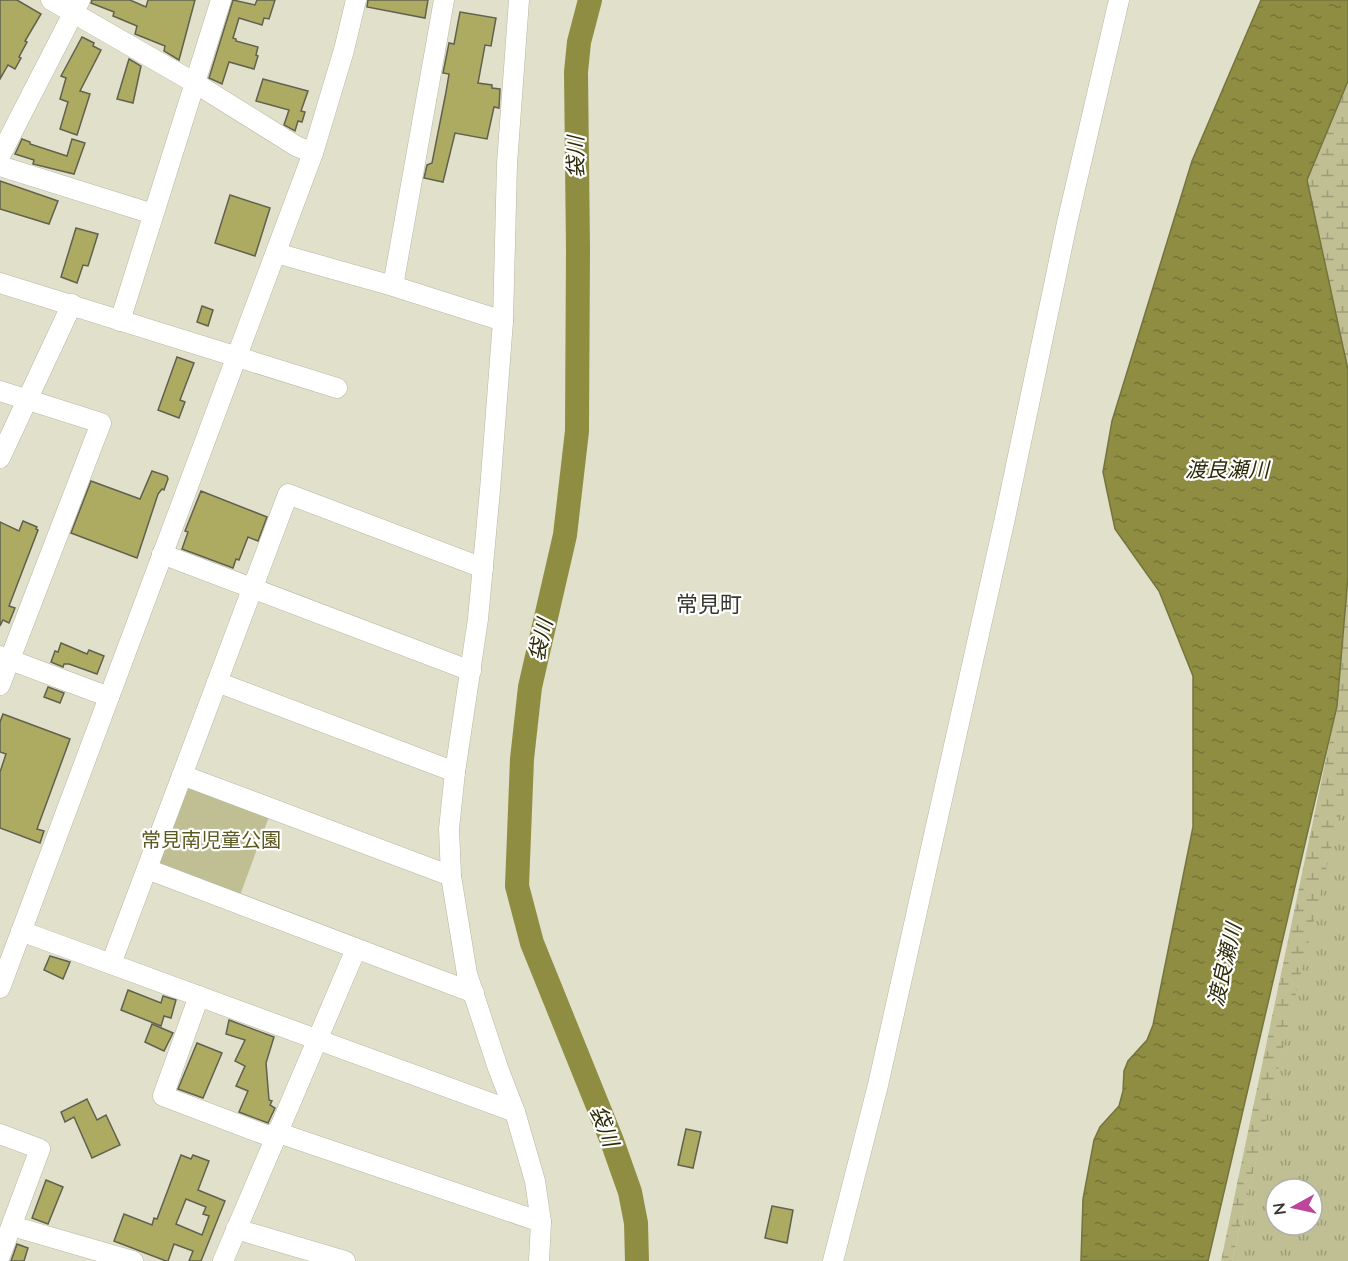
<svg xmlns="http://www.w3.org/2000/svg" width="1348" height="1261" font-family="Lato,'Noto Sans JP',sans-serif">
<style>
.grass{fill:url(#grass-tufts);fill-rule:evenodd}
.wetland{fill:url(#wetland-marsh)}
.park{fill:#bfbf93}
.water{fill:url(#water-ripples);stroke:#75743d;stroke-width:1.5}
.lines{fill:none;stroke-linecap:round;stroke-linejoin:round}
.river{stroke:#8f8d42;stroke-width:24}
.building{fill:#adab61;stroke:#61614f;stroke-width:1.5;fill-rule:evenodd}
.minor-casing{stroke:#b7b7a3;stroke-width:21}
.minor{stroke:#fff;stroke-width:20}
.labels{text-anchor:middle;stroke-width:4.5;stroke-linejoin:round;paint-order:stroke}
.park-label{font-size:20px;fill:#5a5921;stroke:#fff}
.water-label{font-size:21px;font-style:italic;fill:#2c2b09;stroke:#fff}
.quarter-label{font-size:22px;fill:#383830;stroke:#fff}
</style>
<defs>
<pattern id="grass-tufts" width="24" height="20" patternUnits="userSpaceOnUse" patternTransform="scale(1.5)"><rect width="24" height="20" fill="#bfbf93"/><path d="M3 7l-1-3M5 7V3M7 7l1-3M15 17l-1-3M17 17v-4M19 17l1-3" fill="none" stroke="#9c9c78"/></pattern>
<pattern id="wetland-marsh" width="20" height="14" patternUnits="userSpaceOnUse" patternTransform="scale(1.5)"><rect width="20" height="14" fill="#bfbf93"/><path d="M1 5h8M5 5V1M11 12h8M15 12V8" fill="none" stroke="#9c9c78"/></pattern>
<pattern id="water-ripples" width="26" height="14" patternUnits="userSpaceOnUse" patternTransform="scale(1.5)"><rect width="26" height="14" fill="#8f8d42"/><path d="M2 4q2-2 4 0t4 0M15 11q2-2 4 0t4 0" fill="none" stroke="#767438"/></pattern>
</defs>
<rect width="100%" height="100%" fill="#e0e0cb"/>
<!-- grass -->
<path class="grass" d="M1348,778V1261H1232L1336,825ZM1276,1189H1312V1225H1276Z"/>
<!-- wetland -->
<g class="wetland">
<path d="M1348,81V370L1307,180Z"/>
<path d="M1348,576V778L1232,1261H1221L1337,706Z"/>
</g>
<!-- park -->
<path class="park" d="M193,786L270,814L239,898L162,869L157,858L181,793Z"/>
<!-- water -->
<path class="water" d="M1261,0H1348V81L1307,180L1348,370V576L1337,706L1208,1261H1081L1083,1199L1094,1140L1100,1127L1119,1106L1123,1091L1124,1071L1128,1061L1147,1040L1153,1025L1193,827V676L1159,591L1115,529L1103,472L1112,421L1192,161Z"/>
<g class="lines">
<!-- river -->
<path class="river" d="M590,0L579,42L576,72L578,249L577,431L565,535L530,687L522,759L517,886L532,943L612,1141L630,1192L636,1223L637,1261"/>
</g>
<!-- building -->
<g class="building">
<path d="M0,0H17L41,14L25,41L27,42L19,57L21,58L15,69L8,65L0,79Z"/>
<path d="M92,0H130L146,7L148,0H195L179,60L164,51L165,46L135,34L137,26L113,16L114,12L91,3Z"/>
<path d="M233,0L255,5L257,0H275L269,19L264,18L262,25L239,18L233,38L236,39V41L258,47L256,55L258,56L254,69L229,62L222,84L209,78Z"/>
<path d="M368,0H428L425,18L367,7Z"/>
<path d="M460,12L496,18L491,46L485,45L478,83L492,85V88L500,89L499,108L494,107L487,139L455,133L443,182L424,178L427,165L432,163L446,92L449,74L443,73L449,43L454,44Z"/>
<path d="M82,37L94,43L93,46L101,50L80,91L90,94L77,135L60,129L68,102L60,99L66,78L61,76Z"/>
<path d="M129,59L141,66L133,103L117,99Z"/>
<path d="M263,79L308,91L301,111L305,112L302,122L298,121L295,131L284,125L289,110L256,101Z"/>
<path d="M22,139L30,142V144L67,156L72,139L85,143L74,174L33,164L34,160L15,154Z"/>
<path d="M0,181L58,201L49,224L0,209Z"/>
<path d="M230,195L270,208L255,256L215,243Z"/>
<path d="M76,228L98,234L88,266L83,265L77,283L61,277Z"/>
<path d="M202,306L213,310L208,326L197,322Z"/>
<path d="M177,357L194,363L180,400L185,402L179,418L158,410Z"/>
<path d="M152,471L167,476L168,479L164,490L162,489L158,494L137,558L71,533L91,481L140,499Z"/>
<path d="M201,491L267,517L258,541L248,537L239,560L236,559L233,568L182,549L188,532L185,531Z"/>
<path d="M23,521L37,527L36,529L38,530L9,606L15,608L9,623L3,620L0,626V522L19,531Z"/>
<path d="M61,643L87,654L89,650L104,656L97,674L69,664H64L63,667L51,662L55,651L58,652Z"/>
<path d="M48,687L64,693L60,703L44,697Z"/>
<path d="M3,714L70,739L37,829L44,831L40,843L0,828V772L6,754L0,752V722Z"/>
<path d="M50,956L70,962L63,979L44,970Z"/>
<path d="M128,990L161,1003L163,996L176,1000L171,1018L164,1016L161,1026L121,1010Z"/>
<path d="M229,1020L274,1037L266,1063L269,1100L272,1101L270,1105L275,1108L268,1123L239,1112L248,1091L236,1086L245,1066L235,1061L245,1040L226,1034Z"/>
<path d="M152,1024L173,1033L164,1051L145,1042Z"/>
<path d="M197,1043L222,1053L203,1098L178,1089Z"/>
<path d="M87,1099L97,1120L106,1115L120,1145L92,1158L74,1117L65,1122L61,1112Z"/>
<path d="M686,1129L701,1132L693,1168L678,1165Z"/>
<path d="M181,1155L191,1159L193,1155L209,1161L198,1190L225,1201L201,1261H189L193,1251L174,1244L168,1261H166L114,1241L124,1214L152,1225L154,1218L157,1219ZM186,1199L206,1207L203,1214L209,1216L202,1235L176,1224Z"/>
<path d="M46,1180L63,1187L48,1224L32,1218Z"/>
<path d="M772,1206L793,1210L787,1243L765,1238Z"/>
<path d="M17,1244L28,1248L24,1261H11Z"/>
</g>
<g class="lines">
<defs>
<g id="minor">
<path d="M51,0L195,83L296,146L313,153"/>
<path d="M519,0L507,164L503,321L490,490L478,619L455,772L449,829L451,876L467,974L498,1068L515,1112L535,1181L541,1222L539,1261"/>
<path d="M0,156L80,0"/>
<path d="M0,166L153,214"/>
<path d="M276,253L393,286L503,321"/>
<path d="M0,283L337,388"/>
<path d="M393,286L444,0"/>
<path d="M120,321L221,0"/>
<path d="M0,391L101,423L0,685"/>
<path d="M0,458L72,304"/>
<path d="M162,554L471,671"/>
<path d="M0,656L109,697"/>
<path d="M217,682L455,772"/>
<path d="M182,775L451,876"/>
<path d="M147,869L474,993"/>
<path d="M21,931L515,1112"/>
<path d="M111,964L288,494L483,568"/>
<path d="M0,988L313,153L344,50L356,0"/>
<path d="M199,996L163,1096L274,1138"/>
<path d="M276,1132L541,1222"/>
<path d="M0,1134L40,1149L0,1256"/>
<path d="M12,1226L133,1261"/>
<path d="M236,1229L345,1261"/>
<path d="M223,1261L356,949"/>
<path d="M833,1261L878,1085L1005,518L1067,223L1119,0"/>
</g>
</defs>
<!-- minor casing -->
<use href="#minor" class="minor-casing"/>
<!-- minor -->
<use href="#minor" class="minor"/>
</g>
<g class="labels">
<!-- park labels -->
<g class="park-label">
<text x="211" y="847">常見南児童公園</text>
</g>
<!-- water labels -->
<g class="water-label">
<text transform="translate(576 157) rotate(-90)" y="7">袋川</text>
<text x="1227" y="477">渡良瀬川</text>
<text transform="translate(541 640) rotate(-77)" y="7">袋川</text>
<text transform="translate(1225 965) rotate(-77)" y="7">渡良瀬川</text>
<text transform="translate(604 1126) rotate(69)" y="7">袋川</text>
</g>
<!-- quarter labels -->
<g class="quarter-label">
<text x="709" y="612">常見町</text>
</g>
</g>
<!-- north arrow -->
<g transform="translate(1294 1207) rotate(262)"><circle r="28" fill="#ffffff" stroke="#afafac" stroke-width="1.5"/>
<path d="M0-4.5L10 22L0 15L-10 22Z" fill="#bd459a"/>
<text y="-9" font-size="16" font-weight="bold" text-anchor="middle" fill="#383830">N</text>
</g>
</svg>
